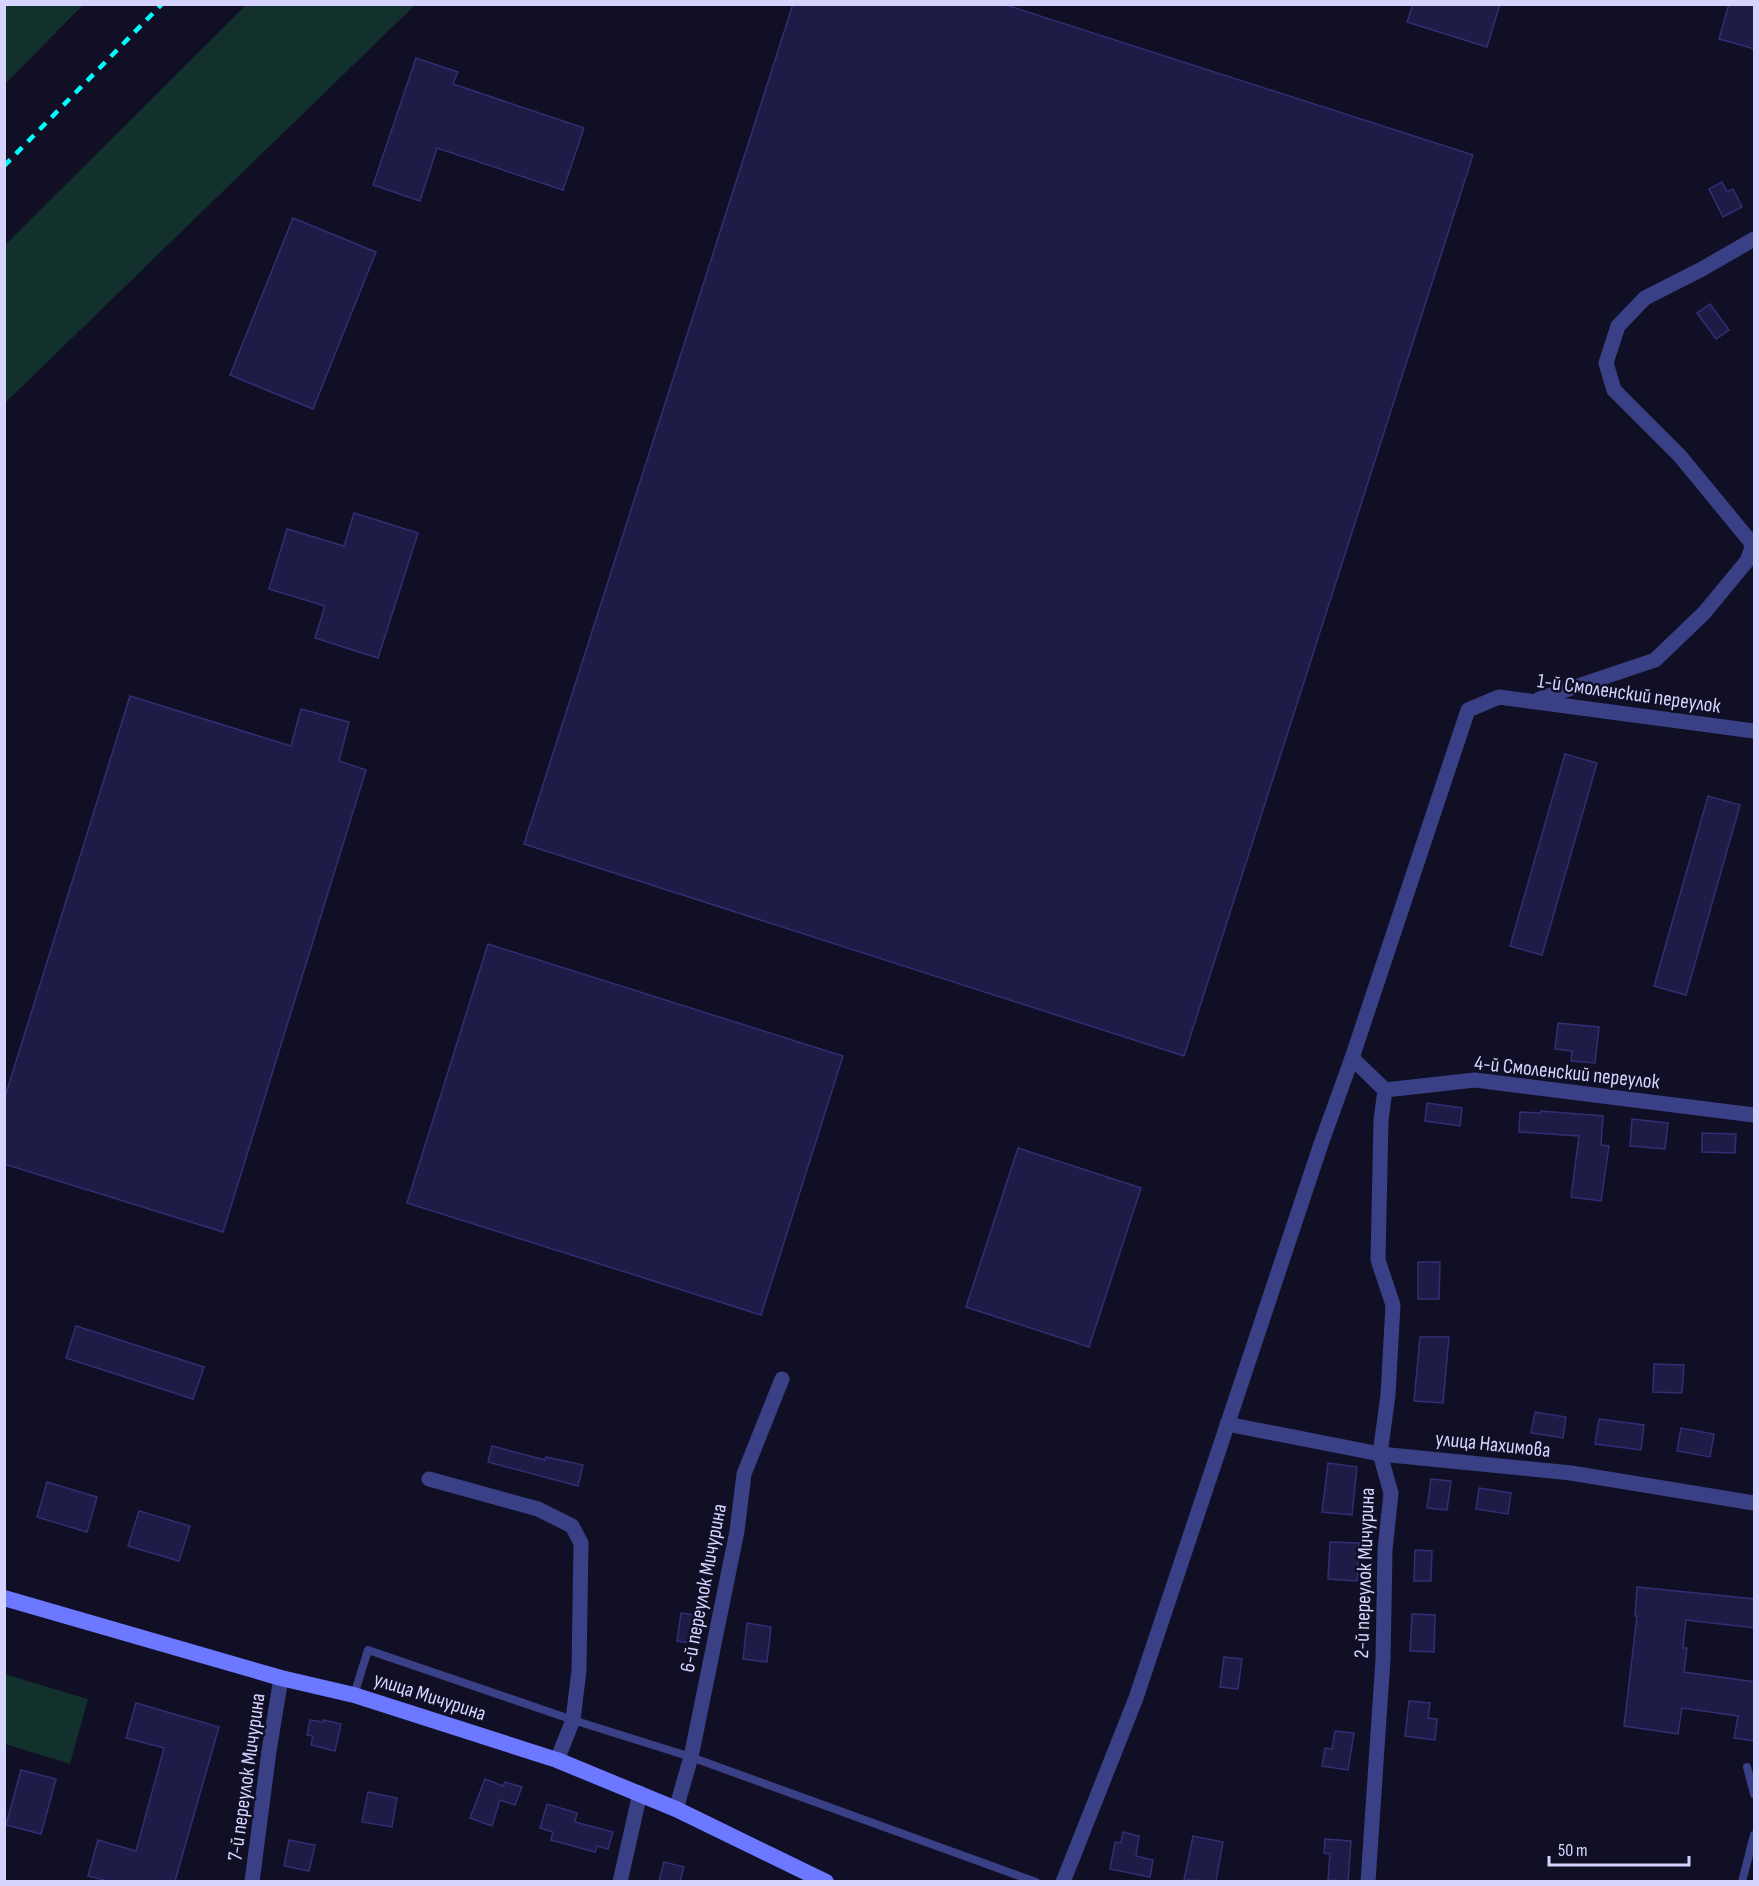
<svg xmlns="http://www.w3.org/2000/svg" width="1759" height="1886" font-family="'Sofia Sans Condensed',sans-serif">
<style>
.green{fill:#12302c}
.building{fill:#1f1b47;stroke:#332d73;stroke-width:1.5}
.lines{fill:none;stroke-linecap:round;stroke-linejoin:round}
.service{stroke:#3a4085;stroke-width:8}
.minor{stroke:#3a4085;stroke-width:15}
.secondary{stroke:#6c78ff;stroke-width:16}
.rail{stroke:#01fefc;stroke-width:4.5;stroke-dasharray:9 8;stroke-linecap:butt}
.labels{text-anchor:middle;stroke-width:5;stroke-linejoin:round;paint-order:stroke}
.street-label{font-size:21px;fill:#d5d4ff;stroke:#110f26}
</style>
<rect width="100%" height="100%" fill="#110f26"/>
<!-- green -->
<g class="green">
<path d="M5,4L83,5L5,84L4,5Z"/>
<path d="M246,5H415L5,403V245Z"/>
<path d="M4,1674L88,1699L70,1764L5,1744Z"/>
</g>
<!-- building -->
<g class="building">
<path d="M793,4H1003L1473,155L1184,1056L524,844Z"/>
<path d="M1413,4H1500L1487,47L1407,22Z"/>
<path d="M1729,4H1755V49L1719,39Z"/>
<path d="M416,58L458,72L453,84L584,128L563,190L437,148L420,201L373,185Z"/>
<path d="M1722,182L1727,192L1733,189L1742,207L1723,217L1709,189Z"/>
<path d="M293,218L376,252L313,409L230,375Z"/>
<path d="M1710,304L1729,330L1716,339L1697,313Z"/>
<path d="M354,513L418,533L378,658L315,638L325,606L269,589L287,529L344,546Z"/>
<path d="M130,696L291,746L301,709L349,722L339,761L366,770L223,1232L4,1164V1100Z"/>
<path d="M1565,754L1597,763L1542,955L1510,946Z"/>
<path d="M1708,796L1740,805L1686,995L1654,986Z"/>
<path d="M488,944L843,1056L761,1315L407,1203Z"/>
<path d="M1558,1023L1599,1027L1595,1063L1571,1061L1572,1051L1555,1049Z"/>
<path d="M1427,1103L1462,1108L1460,1126L1425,1121Z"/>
<path d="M1541,1111L1603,1116L1601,1145L1609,1146L1601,1201L1571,1197L1579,1136L1519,1132L1520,1112L1541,1113Z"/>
<path d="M1632,1119L1668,1123L1665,1149L1630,1146Z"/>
<path d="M1702,1133L1736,1134L1735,1153L1702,1152Z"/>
<path d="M1018,1148L1141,1188L1089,1347L966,1307Z"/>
<path d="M1418,1262H1440L1439,1299H1418Z"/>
<path d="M76,1326L204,1367L193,1399L66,1358Z"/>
<path d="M1420,1337H1449L1443,1403L1414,1401Z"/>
<path d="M1654,1364L1684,1365L1682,1393L1653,1392Z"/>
<path d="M1535,1412L1566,1417L1563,1438L1531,1433Z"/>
<path d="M1599,1419L1644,1425L1641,1450L1595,1444Z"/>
<path d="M1681,1428L1714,1434L1710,1457L1677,1451Z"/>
<path d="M492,1446L545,1460L546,1457L583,1465L578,1486L488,1462Z"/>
<path d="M1328,1463L1357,1467L1352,1515L1322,1512Z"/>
<path d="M1431,1479L1451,1481L1447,1510L1427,1508Z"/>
<path d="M47,1482L97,1497L87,1532L37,1517Z"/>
<path d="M1479,1488L1511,1493L1508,1514L1476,1509Z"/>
<path d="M139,1511L190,1526L179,1561L128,1546Z"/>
<path d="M1330,1542L1359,1543L1357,1581L1328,1579Z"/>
<path d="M1415,1550L1432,1551L1431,1581H1414Z"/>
<path d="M1637,1587L1755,1599V1628L1686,1620L1683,1648H1687L1684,1672L1755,1682V1741L1734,1738L1738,1716L1682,1708L1678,1734L1624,1726L1637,1616H1635Z"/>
<path d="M681,1613L702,1616L698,1644L677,1641Z"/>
<path d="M1412,1614L1435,1615L1434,1652L1410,1651Z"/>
<path d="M747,1623L771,1627L767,1662L743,1659Z"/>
<path d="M1224,1657L1242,1659L1238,1689L1220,1687Z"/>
<path d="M1409,1701L1430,1703L1428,1718L1437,1719L1435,1740L1405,1736Z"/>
<path d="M136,1703L219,1727L175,1881H108L88,1876L98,1840L136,1851L164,1748L126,1738Z"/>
<path d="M310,1720L323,1722V1720L341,1724L335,1751L311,1745L313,1736L307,1735Z"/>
<path d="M1335,1731L1354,1733L1348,1770L1322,1766L1325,1748L1332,1749Z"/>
<path d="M21,1770L56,1779L41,1834L6,1825Z"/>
<path d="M485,1779L503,1786L505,1782L522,1787L515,1805L500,1800L492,1826L470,1818Z"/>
<path d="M368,1792L397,1798L392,1827L362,1822Z"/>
<path d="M547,1804L577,1813L575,1822L613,1832L608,1849L597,1846L595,1852L551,1840L553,1832L540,1828Z"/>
<path d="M1123,1832L1139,1836L1136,1856L1153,1860L1150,1877L1110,1869L1115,1842L1121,1843Z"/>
<path d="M1193,1836L1223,1842L1216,1881L1184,1880Z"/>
<path d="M1325,1839L1351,1841L1348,1881L1328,1880L1330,1854L1324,1853Z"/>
<path d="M289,1840L315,1845L309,1871L284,1866Z"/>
<path d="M664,1862L684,1867L680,1881H659Z"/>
</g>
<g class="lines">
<!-- service -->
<g class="service">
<path d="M354,1695L368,1650L573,1720L691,1757L1036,1882"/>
<path d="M1747,1767L1754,1794"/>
<path d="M1742,1882L1754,1835"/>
</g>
<!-- minor -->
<g class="minor">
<path d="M1754,239L1702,269L1645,298L1618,326L1606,363L1614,390L1680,456L1754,546"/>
<path d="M1539,699L1655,660L1704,613L1747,561L1754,542"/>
<path d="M1352,1058L1385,1090L1475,1080L1754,1115"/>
<path d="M1227,1424L1380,1454L1571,1473L1754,1503"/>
<path d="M429,1479L538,1509L572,1526L581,1543L579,1670L573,1720L557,1760"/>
<path d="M676,1809L691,1757L737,1531L744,1474L782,1379"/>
<path d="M252,1882L269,1751L281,1678"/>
<path d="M620,1882L640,1793"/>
<path d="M1063,1882L1136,1698L1321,1144L1352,1058L1468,710L1499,697L1754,731"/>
<path d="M1368,1882L1383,1659L1385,1550L1391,1493L1380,1454L1388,1395L1393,1305L1378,1260L1381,1120L1385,1090"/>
</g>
<!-- secondary -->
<path class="secondary" d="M4,1598L281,1678L354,1695L557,1760L676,1809L826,1882"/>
<!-- rail -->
<path class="rail" d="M4,166L162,4"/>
</g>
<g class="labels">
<!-- street labels -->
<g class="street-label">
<text transform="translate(1629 693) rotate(8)" y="7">1-й Смоленский переулок</text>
<text transform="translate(1567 1072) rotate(6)" y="7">4-й Смоленский переулок</text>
<text transform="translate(1493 1444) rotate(6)" y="7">улица Нахимова</text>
<text transform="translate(1364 1573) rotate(-88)" y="7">2-й переулок Мичурина</text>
<text transform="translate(703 1588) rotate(-79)" y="7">6-й переулок Мичурина</text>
<text transform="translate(430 1696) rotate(18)" y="7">улица Мичурина</text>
<text transform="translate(246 1777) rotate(-82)" y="7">7-й переулок Мичурина</text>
</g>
</g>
<!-- border -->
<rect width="1759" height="1886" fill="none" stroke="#d5d4ff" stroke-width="12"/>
<!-- scale -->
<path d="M1549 1856v9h140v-9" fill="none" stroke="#d5d4ff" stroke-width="3"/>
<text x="1558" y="1856" font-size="18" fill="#d5d4ff" stroke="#110f26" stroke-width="4.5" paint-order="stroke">50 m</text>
</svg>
